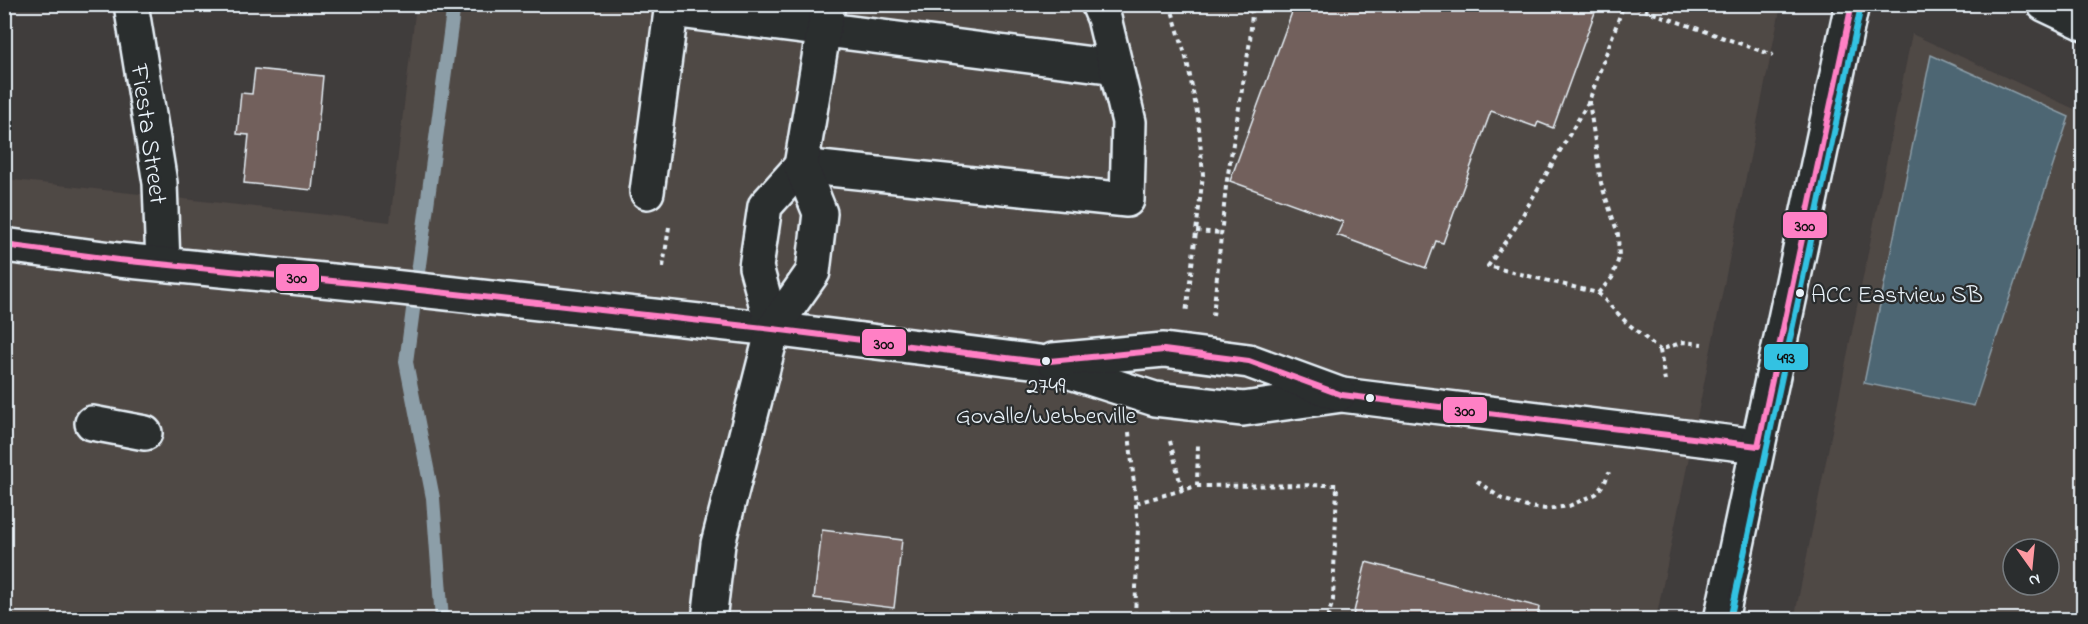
<svg xmlns="http://www.w3.org/2000/svg" width="2088" height="624" font-family="'Indie Flower',sans-serif">
<style>
.built{fill:#4f4845;fill-rule:evenodd}
.water{fill:#4e6673;stroke:#8c9ea8;stroke-width:1.5}
.lines{fill:none;stroke-linecap:round;stroke-linejoin:round}
.stream{stroke:#8c9ea8;stroke-width:14}
.building{fill:#72615b;stroke:#e8f1f8;stroke-width:1.5}
.minor-casing{stroke:#e8f1f8;stroke-width:38}
.path{stroke:#e8f1f8;stroke-width:4;stroke-dasharray:4.5 4.5;stroke-linecap:butt}
.minor{stroke:#2a2d2e;stroke-width:33}
.bus-1-casing{stroke:#2a2d2e;stroke-width:10}
.bus-2-casing{stroke:#2a2d2e;stroke-width:10}
.bus-1{stroke:#ff80c5;stroke-width:6}
.bus-2{stroke:#33c2e2;stroke-width:6}
.bus-dot{fill:#e8f1f8;stroke:#2a2d2e;stroke-width:2}
.labels{text-anchor:middle;stroke-width:4.5;stroke-linejoin:round;paint-order:stroke}
.bus-label{font-size:24px;fill:#e8f1f8;stroke:#2a2d2e;text-anchor:start}
.street-label{font-size:26px;fill:#e8f1f8;stroke:#2a2d2e}
.line-badge{stroke:#2a2d2e;stroke-width:2}
.pale-badge-label{font-size:16px;text-anchor:middle;font-weight:bold;fill:#111}
</style>
<rect width="100%" height="100%" fill="#403d3c"/>
<filter id="ink" filterUnits="userSpaceOnUse"><feTurbulence type="fractalNoise" baseFrequency=".0167" numOctaves="2"/><feDisplacementMap in="SourceGraphic" scale="12" xChannelSelector="R" yChannelSelector="G"/><feConvolveMatrix kernelMatrix="1 2 1 2 8 2 1 2 1" color-interpolation-filters="sRGB"/></filter>
<g filter="url(#ink)">
<!-- built -->
<g class="built">
<path d="M416,5H1781L1656,619L5,620V179L390,222Z"/>
<path d="M1912,34L2083,113V619L1794,620ZM2013,549H2049V585H2013Z"/>
</g>
<!-- water -->
<path class="water" d="M1931,55L2069,117L1974,406L1864,383Z"/>
<g class="lines">
<!-- stream -->
<path class="stream" d="M442,620L433,498L406,362L454,4"/>
</g>
<!-- building -->
<g class="building">
<path d="M1295,4H1598L1553,128L1538,122L1536,127L1491,111L1443,243L1436,241L1426,268L1337,235L1343,222L1230,181Z"/>
<path d="M255,69L323,76L312,190L244,183L249,135L237,134L241,93L252,94Z"/>
<path d="M822,530L902,540L894,608L814,598Z"/>
<path d="M1366,562L1539,607L1537,620H1352Z"/>
</g>
<g class="lines">
<defs>
<g id="minor">
<path d="M131,4L160,183L163,264"/>
<path d="M2044,4L2084,23"/>
<path d="M671,10L1116,67"/>
<path d="M801,166L1127,200L1129,122L1104,18L1098,4"/>
<path d="M647,192L672,4"/>
<path d="M4,245L119,260L383,286L773,329L1039,362L1155,399L1243,409L1342,395L1758,446"/>
<path d="M773,329L756,267L765,206L801,166"/>
<path d="M1053,360L1164,350L1249,361L1339,394"/>
<path d="M92,423L145,433"/>
<path d="M709,620L718,544L773,329L813,272L820,213L801,166L828,4"/>
<path d="M1721,620L1852,4"/>
</g>
</defs>
<!-- minor casing -->
<use href="#minor" class="minor-casing"/>
<!-- path -->
<g class="path">
<path d="M1170,4L1187,61L1198,117L1203,175L1186,314"/>
<path d="M1627,4L1773,55"/>
<path d="M1589,101L1601,183L1618,234L1619,258L1612,278L1598,293L1488,266L1515,228L1589,101L1624,4"/>
<path d="M1196,231L1221,233"/>
<path d="M663,267L669,227"/>
<path d="M1598,293L1626,322L1660,350"/>
<path d="M1213,316L1226,186L1250,41L1252,12L1237,4"/>
<path d="M1665,381L1660,350L1683,342L1702,344"/>
<path d="M1129,432L1138,526L1135,620"/>
<path d="M1170,441L1182,490"/>
<path d="M1477,481L1502,499L1527,507L1547,509L1569,506L1596,494L1605,482L1609,472"/>
<path d="M1197,486L1198,444"/>
<path d="M1136,503L1197,486L1337,485L1333,600L1327,620"/>
</g>
<!-- minor -->
<use href="#minor" class="minor"/>
<defs>
<g id="bus-1">
<path d="M4,245L119,260L383,286L773,329L1039,362L1164,350L1249,361L1342,395L1758,446"/>
<path d="M1758,446L1852,4"/>
</g>
<path id="bus-2" d="M1730,620L1861,6"/>
</defs>
<!-- bus-1 casing -->
<use href="#bus-1" class="bus-1-casing"/>
<!-- bus-2 casing -->
<use href="#bus-2" class="bus-2-casing"/>
<!-- bus-1 -->
<use href="#bus-1" class="bus-1"/>
<!-- bus-2 -->
<use href="#bus-2" class="bus-2"/>
</g>
</g>
<!-- markers -->
<g class="bus-dot">
<circle cx="1800" cy="293" r="5"/>
<circle cx="1046" cy="361" r="5"/>
<circle cx="1370" cy="398" r="5"/>
</g>
<g class="labels">
<!-- bus labels -->
<g class="bus-label">
<text x="1811" y="302">ACC Eastview SB</text>
<text x="1046" y="393" text-anchor="middle">2749<tspan x="1046" dy="30">Govalle/Webberville</tspan></text>
</g>
<!-- street labels -->
<g class="street-label">
<text transform="translate(150 134) rotate(82)" y="9">Fiesta Street</text>
</g>
</g>
<g class="line-badge">
<rect x="1782" y="211" width="46" height="28" rx="6" fill="#ff80c5"/>
<rect x="275" y="263" width="45" height="29" rx="6" fill="#ff80c5"/>
<rect x="861" y="328" width="46" height="29" rx="6" fill="#ff80c5"/>
<rect x="1763" y="343" width="46" height="28" rx="6" fill="#33c2e2"/>
<rect x="1442" y="396" width="46" height="28" rx="6" fill="#ff80c5"/>
</g>
<g class="pale-badge-label">
<text x="1805" y="231">300</text>
<text x="297" y="283">300</text>
<text x="884" y="349">300</text>
<text x="1786" y="363">493</text>
<text x="1465" y="416">300</text>
</g>
<!-- margin -->
<rect width="2088" height="624" fill="none" stroke="#2a2d2e" stroke-width="24"/>
<rect x="12" y="12" width="2064" height="600" fill="none" stroke="#e8f1f8" stroke-width="2" filter="url(#ink)"/>
<!-- north arrow -->
<g transform="translate(2031 567) rotate(165)"><circle r="28" fill="#2a2d2e" stroke="#767b7f" stroke-width="1.5"/>
<path d="M0-4.5L10 22L0 15L-10 22Z" fill="#ff9aa2"/>
<text y="-9" font-size="16" font-weight="bold" text-anchor="middle" fill="#e8f1f8">N</text>
</g>
</svg>
